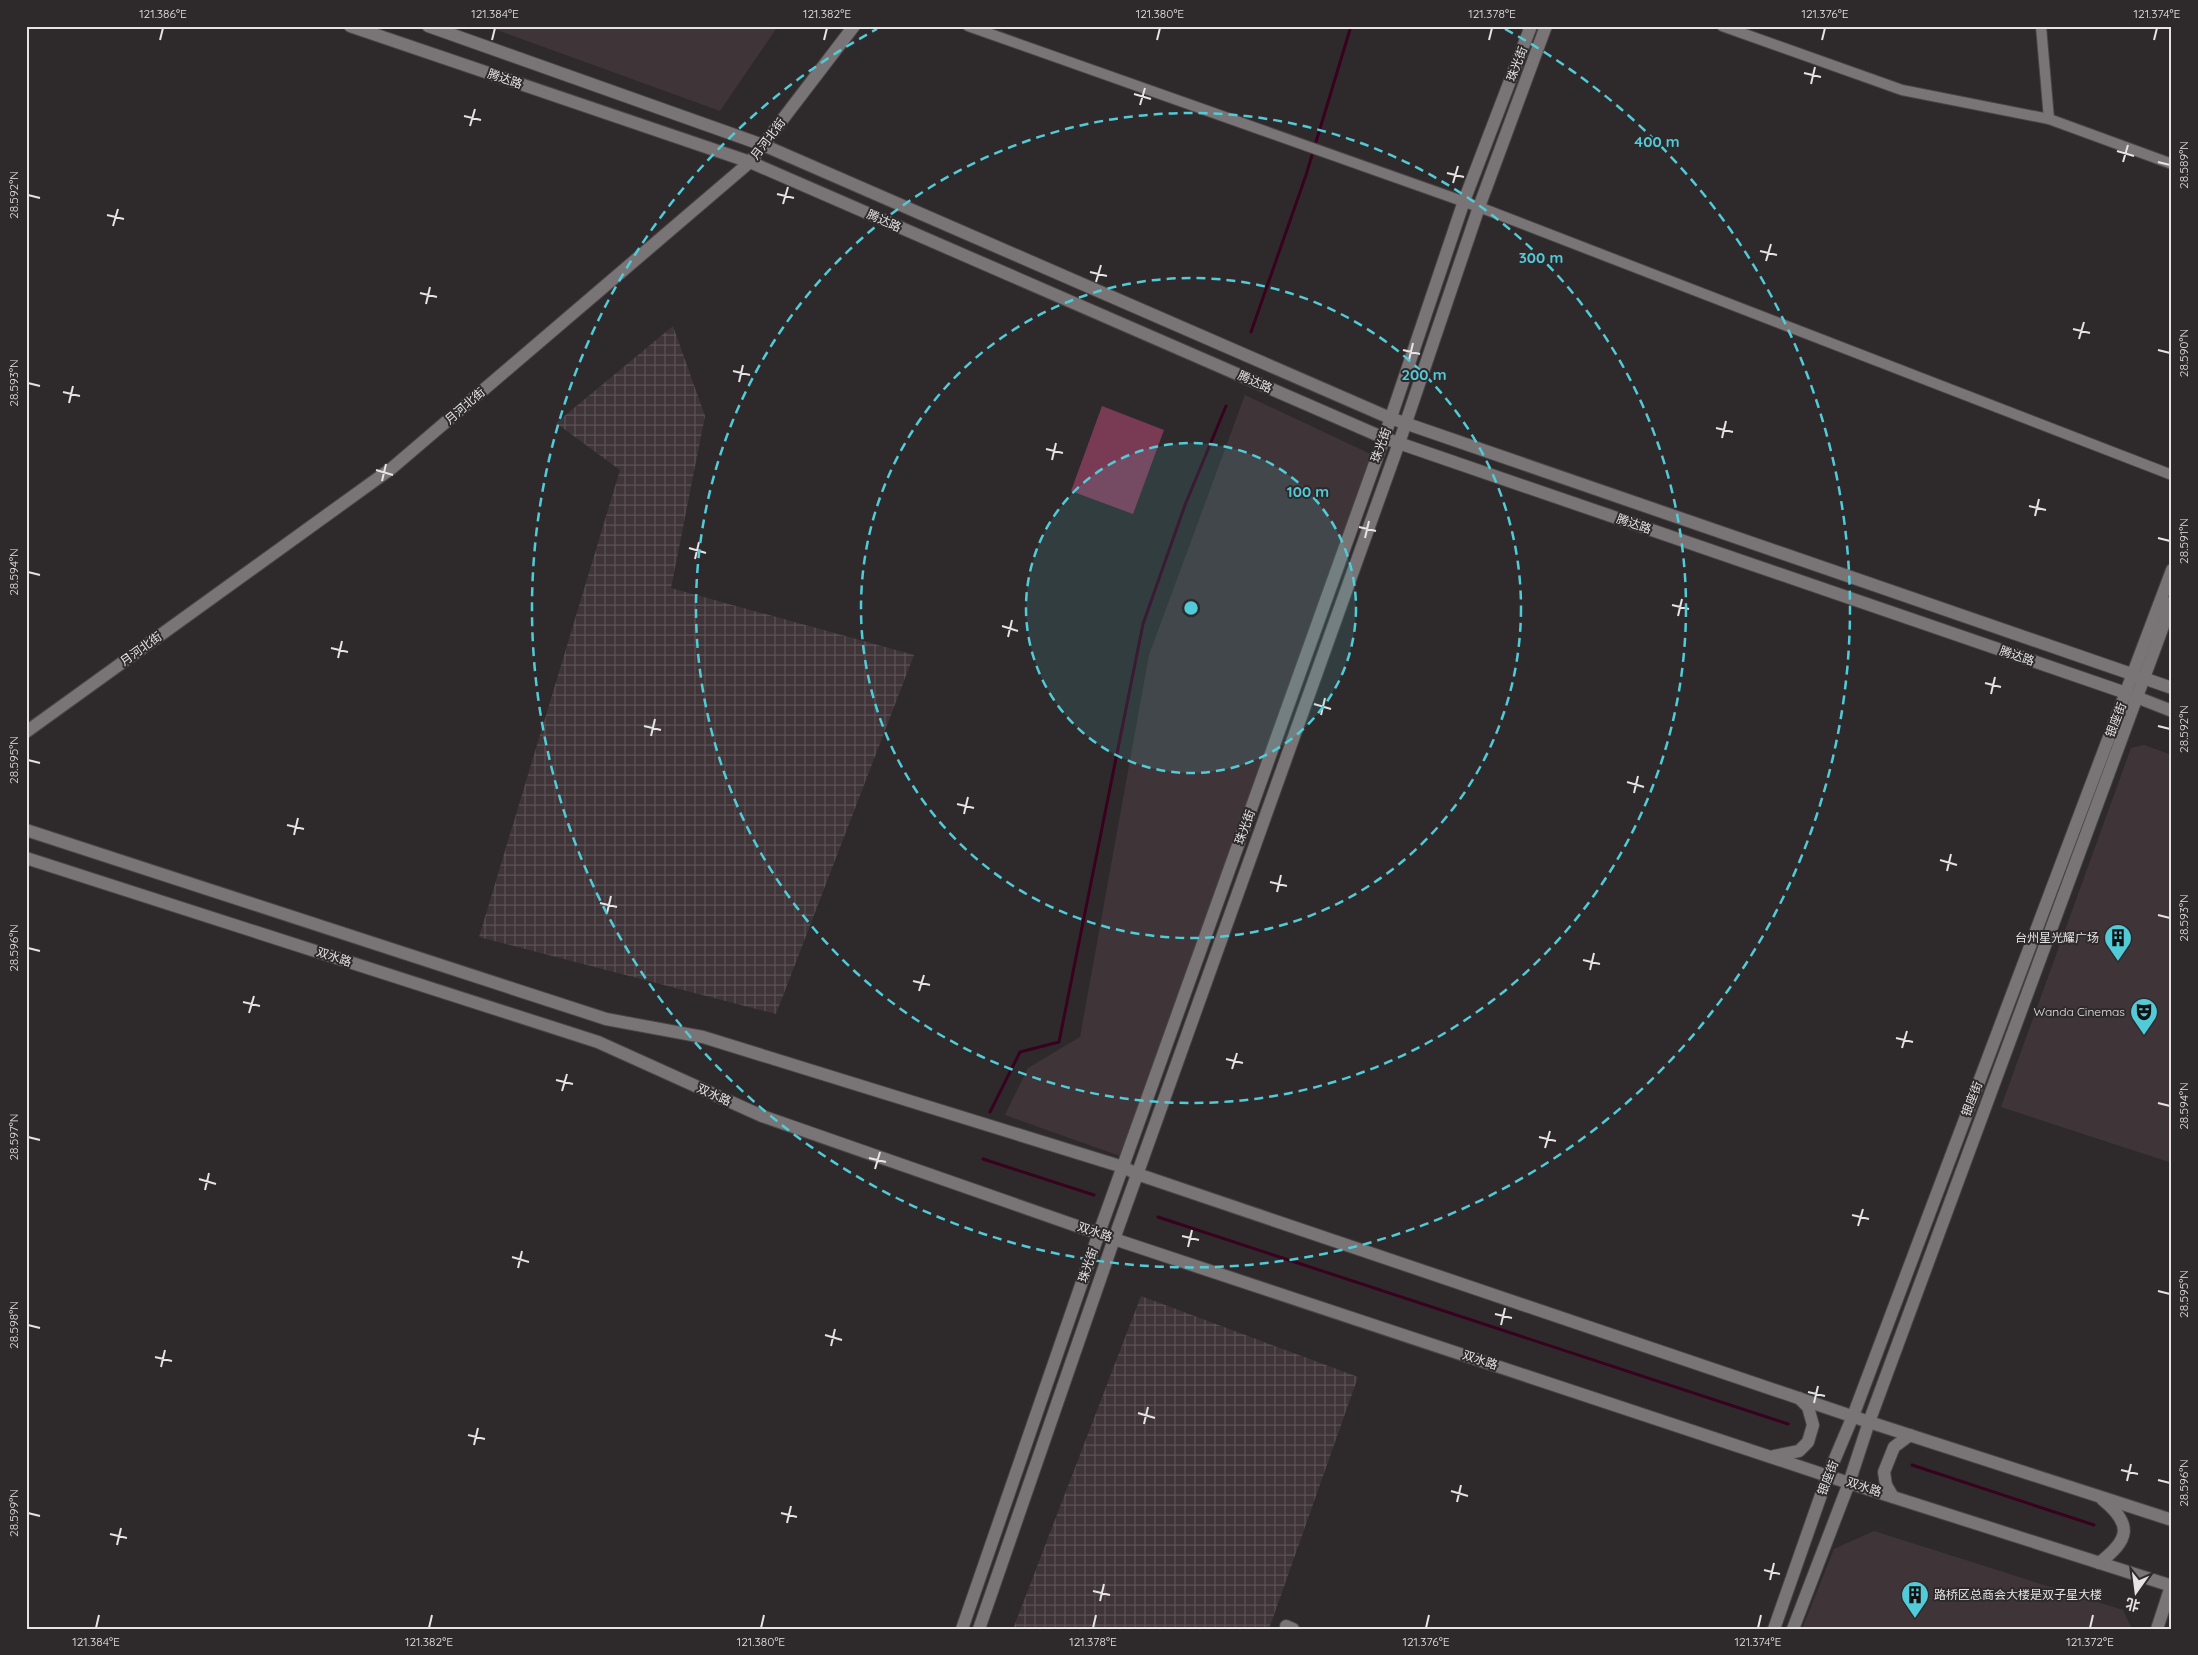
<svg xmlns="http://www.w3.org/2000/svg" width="2198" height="1655" font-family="Quicksand,'Noto Sans SC',sans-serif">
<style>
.built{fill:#3f3538}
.industrial{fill:url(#industrial-grid)}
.green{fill:#793a54}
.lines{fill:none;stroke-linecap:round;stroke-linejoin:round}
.stream{stroke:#38021e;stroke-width:3}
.minor-casing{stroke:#484546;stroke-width:12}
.tertiary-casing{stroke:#484546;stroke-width:14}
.secondary-casing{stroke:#484546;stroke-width:14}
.minor{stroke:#797576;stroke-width:10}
.tertiary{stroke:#797576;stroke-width:12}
.secondary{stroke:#797576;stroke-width:12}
.ticks{fill:none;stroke:#e5e3e4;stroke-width:2}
.ring{fill:none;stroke:#52cbd8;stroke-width:2.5;stroke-dasharray:9 6}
.labels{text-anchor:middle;stroke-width:4;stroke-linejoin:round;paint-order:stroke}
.street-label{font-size:12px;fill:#e5e3e4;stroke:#2e2a2c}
.poi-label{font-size:12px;fill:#e5e3e4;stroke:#2e2a2c;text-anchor:end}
.centre{fill:#52cbd8;stroke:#2e2a2c;stroke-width:2.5}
.ring-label{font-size:15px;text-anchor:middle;font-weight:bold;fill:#52cbd8;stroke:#2e2a2c;stroke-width:4;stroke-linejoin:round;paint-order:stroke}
.neatline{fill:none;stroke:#e5e3e4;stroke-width:2}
.ticks-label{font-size:12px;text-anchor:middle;fill:#e5e3e4}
</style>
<defs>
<pattern id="industrial-grid" width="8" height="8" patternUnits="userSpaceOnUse" patternTransform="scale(1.25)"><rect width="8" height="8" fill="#3f3538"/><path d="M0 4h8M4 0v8" fill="none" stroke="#5b5255"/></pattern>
</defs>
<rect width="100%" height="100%" fill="#2e2a2c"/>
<!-- built -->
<g class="built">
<path d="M486,26H778L720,111Z"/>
<path d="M1245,395L1377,457L1120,1156L1005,1115L1028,1068L1080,1037L1149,655Z"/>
<path d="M2144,745L2172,755V1163L2001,1107L2131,748Z"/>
<path d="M1874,1531L2123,1610L2132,1629H1802L1834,1549Z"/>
</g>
<!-- industrial -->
<g class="industrial">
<path d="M673,326L705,416L671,588L914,655L776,1014L479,937L620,470L556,423Z"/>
<path d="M1141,1296L1358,1377L1269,1629H1013Z"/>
</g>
<!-- green -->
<path class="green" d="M1102,406L1164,430L1133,514L1071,491Z"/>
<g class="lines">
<!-- stream -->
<g class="stream">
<path d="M1251,332L1306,175L1351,26"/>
<path d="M990,1112L1020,1052L1059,1042L1143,624L1185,505L1226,406"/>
<path d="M983,1159L1094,1195"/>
<path d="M1158,1217L1788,1424"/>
<path d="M1912,1465L2094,1525"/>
</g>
<defs>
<g id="minor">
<path d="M968,26L1479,207L2172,475"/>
<path d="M1722,26L1902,90L2049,119L2172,164"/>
<path d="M2041,26L2049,119"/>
</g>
<g id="tertiary">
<path d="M26,732L392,468L750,162L854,26"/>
<path d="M1286,1626L1293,1629"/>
<path d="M2157,1629L2171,1586"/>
</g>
<g id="secondary">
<path d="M350,26L750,162L1384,438L2126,693L2172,711"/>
<path d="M428,26L763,145L1390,418L2172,688"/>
<path d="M26,830L606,1019L703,1037L1123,1167L1137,1174L1869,1422L2172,1520"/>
<path d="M26,858L598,1042L762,1116L1114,1239L1849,1483L2172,1586"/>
<path d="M1774,1456L1799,1451L1808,1442L1813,1425L1808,1407L1799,1398"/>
<path d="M1893,1497L1886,1485L1884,1472L1894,1447L1910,1435"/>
<path d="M2099,1563C2129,1540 2134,1525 2102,1499"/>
<path d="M962,1629L1099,1233L1384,438L1464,201L1531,26"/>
<path d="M979,1629L1114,1239L1399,443L1479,207L1546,26"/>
<path d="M1774,1629L1828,1475L1853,1416L2172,570"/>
<path d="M1793,1629L1849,1483L1869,1422L2172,602"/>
</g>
</defs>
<!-- minor casing -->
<use href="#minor" class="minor-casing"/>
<!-- tertiary casing -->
<use href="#tertiary" class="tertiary-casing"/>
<!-- secondary casing -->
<use href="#secondary" class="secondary-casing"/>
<!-- minor -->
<use href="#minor" class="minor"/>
<!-- tertiary -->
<use href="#tertiary" class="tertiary"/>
<!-- secondary -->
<use href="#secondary" class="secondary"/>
</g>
<!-- ticks -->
<path class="ticks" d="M160,40L163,28M492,40L495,28M824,40L827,28M1157,40L1160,28M1489,40L1492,28M1822,40L1825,28M2154,40L2157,28M1804,73L1821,77M1811,84L1815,67M1134,94L1151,99M1140,105L1145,88M464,116L481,120M470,126L475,109M2117,151L2134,156M2123,162L2128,145M2158,162L2170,165M1447,173L1464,177M1453,183L1458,166M777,194L794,198M28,195L40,198M783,204L788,187M107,215L124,219M113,226L118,209M1760,251L1777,255M1766,261L1771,244M1090,272L1107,276M1096,282L1101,265M420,293L437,297M426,304L430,287M2073,329L2090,333M2079,339L2084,322M1403,350L1420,354M2158,350L2170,353M1409,360L1413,343M733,371L750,375M739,382L743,365M28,383L40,386M63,392L80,396M69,403L73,386M1716,428L1733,432M1722,438L1726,421M1046,449L1063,453M1052,460L1056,443M376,470L393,475M382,481L386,464M2029,506L2046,510M2035,516L2039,499M1359,527L1376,531M1365,538L1369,521M2158,538L2170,541M689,548L706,553M695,559L699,542M28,572L40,575M1672,605L1689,609M1678,616L1682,599M1002,626L1018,631M1008,637L1012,620M331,648L348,652M338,658L342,641M1985,683L2001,687M1991,694L1995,677M1314,704L1331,709M1321,715L1325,698M644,726L661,730M2158,726L2170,729M651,736L655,719M28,760L40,763M1627,782L1644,787M1634,793L1638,776M957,804L974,808M964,814L968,797M287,825L304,829M294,835L298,818M1940,860L1957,865M1947,871L1951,854M1270,882L1287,886M1277,892L1281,875M600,903L617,907M607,913L611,896M2158,915L2170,918M28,948L40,951M1583,960L1600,964M1590,970L1594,953M913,981L930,985M919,991L924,975M243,1002L260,1006M249,1013L254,996M1896,1038L1913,1042M1902,1048L1907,1031M1226,1059L1243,1063M1232,1069L1237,1053M556,1080L573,1084M562,1091L567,1074M2158,1103L2170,1106M28,1137L40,1140M1539,1137L1556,1141M1545,1148L1550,1131M869,1158L886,1162M875,1169L880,1152M199,1179L216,1184M205,1190L209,1173M1852,1215L1869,1219M1858,1226L1863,1209M1182,1236L1199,1240M1188,1247L1192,1230M512,1257L529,1262M518,1268L522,1251M2158,1291L2170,1294M1495,1314L1512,1318M28,1325L40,1328M1501,1325L1505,1308M825,1335L842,1340M831,1346L835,1329M155,1357L172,1361M161,1367L165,1350M1808,1392L1825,1396M1814,1403L1818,1386M1138,1413L1155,1418M1144,1424L1148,1407M468,1435L485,1439M474,1445L478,1428M2121,1470L2138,1474M2158,1480L2170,1483M2127,1481L2131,1464M1451,1491L1468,1496M1457,1502L1461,1485M28,1513L40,1516M781,1513L797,1517M787,1523L791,1506M110,1534L127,1538M117,1545L121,1528M1764,1570L1780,1574M1770,1580L1774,1563M1093,1591L1110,1595M1100,1601L1104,1584M96,1628L99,1615M429,1628L432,1615M761,1628L764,1615M1093,1628L1096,1615M1426,1628L1429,1615M1758,1628L1761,1615M2090,1628L2093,1615"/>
<!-- distance rings -->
<circle cx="1191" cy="608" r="165" fill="#52cbd8" fill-opacity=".12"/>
<g class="ring">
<circle cx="1191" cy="608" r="165"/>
<circle cx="1191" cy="608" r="330"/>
<circle cx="1191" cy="608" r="495"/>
<path d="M1505 29A659 659 0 1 1 877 29"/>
</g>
<!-- icons -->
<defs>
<symbol id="building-pin" viewBox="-11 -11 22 30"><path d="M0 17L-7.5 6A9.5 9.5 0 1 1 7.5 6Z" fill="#52cbd8" stroke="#2e2a2c"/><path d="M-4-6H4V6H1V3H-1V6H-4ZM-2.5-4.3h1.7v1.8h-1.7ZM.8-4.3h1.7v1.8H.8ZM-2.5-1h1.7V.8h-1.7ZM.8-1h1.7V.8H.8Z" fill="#111"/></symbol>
<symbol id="theatre-pin" viewBox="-11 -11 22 30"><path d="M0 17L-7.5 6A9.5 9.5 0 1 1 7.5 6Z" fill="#52cbd8" stroke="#2e2a2c"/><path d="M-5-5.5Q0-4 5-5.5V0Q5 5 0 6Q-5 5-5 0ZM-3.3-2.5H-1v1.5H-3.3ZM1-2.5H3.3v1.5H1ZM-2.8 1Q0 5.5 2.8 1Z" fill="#111"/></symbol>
</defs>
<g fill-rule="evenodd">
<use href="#building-pin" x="2102" y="922" width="32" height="43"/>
<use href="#theatre-pin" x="2128" y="996" width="32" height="43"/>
<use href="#building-pin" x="1899" y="1579" width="32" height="43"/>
</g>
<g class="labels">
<!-- street labels -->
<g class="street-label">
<text transform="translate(1517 64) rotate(-69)" y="4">珠光街</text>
<text transform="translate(505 79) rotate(19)" y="4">腾达路</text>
<text transform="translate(768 139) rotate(-53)" y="4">月河北街</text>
<text transform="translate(884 221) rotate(24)" y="4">腾达路</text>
<text transform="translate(1255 382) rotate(24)" y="4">腾达路</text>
<text transform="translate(465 406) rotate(-41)" y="4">月河北街</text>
<text transform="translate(1381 445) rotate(-70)" y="4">珠光街</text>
<text transform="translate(1634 524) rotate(19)" y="4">腾达路</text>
<text transform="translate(141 649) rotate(-36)" y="4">月河北街</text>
<text transform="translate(2017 656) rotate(19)" y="4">腾达路</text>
<text transform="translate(2116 720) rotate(-69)" y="4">银座街</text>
<text transform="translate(1245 827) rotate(-70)" y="4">珠光街</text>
<text transform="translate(334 957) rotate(18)" y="4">双水路</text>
<text transform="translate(714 1095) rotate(24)" y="4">双水路</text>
<text transform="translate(1972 1099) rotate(-69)" y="4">银座街</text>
<text transform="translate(1095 1232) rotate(19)" y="4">双水路</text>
<text transform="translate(1088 1265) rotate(-71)" y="4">珠光街</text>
<text transform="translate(1480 1360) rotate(18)" y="4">双水路</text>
<text transform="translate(1828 1478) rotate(-69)" y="4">银座街</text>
<text transform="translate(1864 1487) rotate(18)" y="4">双水路</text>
</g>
<!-- poi labels -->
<g class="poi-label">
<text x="2099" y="942">台州星光耀广场</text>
<text x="2125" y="1016">Wanda Cinemas</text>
<text x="1934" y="1599" text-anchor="start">路桥区总商会大楼是双子星大楼</text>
</g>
</g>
<circle cx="1191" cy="608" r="8" class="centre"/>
<g class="ring-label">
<text x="1657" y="147">400 m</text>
<text x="1541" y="263">300 m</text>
<text x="1424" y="380">200 m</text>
<text x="1308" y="497">100 m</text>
</g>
<!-- border -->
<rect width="2198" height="1655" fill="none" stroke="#2e2a2c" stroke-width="55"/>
<!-- north arrow -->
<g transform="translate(2136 1592) rotate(194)" stroke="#2e2a2c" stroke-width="4" paint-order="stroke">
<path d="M0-4L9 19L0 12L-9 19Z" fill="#e5e3e4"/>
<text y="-8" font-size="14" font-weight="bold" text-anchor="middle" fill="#e5e3e4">北</text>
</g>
<rect x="28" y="28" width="2142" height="1600" class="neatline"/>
<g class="ticks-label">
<text x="163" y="18">121.386°E</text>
<text x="495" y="18">121.384°E</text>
<text x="827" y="18">121.382°E</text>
<text x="1160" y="18">121.380°E</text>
<text x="1492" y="18">121.378°E</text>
<text x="1825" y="18">121.376°E</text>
<text x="2157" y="18">121.374°E</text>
<text transform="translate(2184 165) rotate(-90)" y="4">28.589°N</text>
<text transform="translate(14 195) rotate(-90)" y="4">28.592°N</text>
<text transform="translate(2184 353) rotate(-90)" y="4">28.590°N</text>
<text transform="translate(14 383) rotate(-90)" y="4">28.593°N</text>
<text transform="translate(2184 541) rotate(-90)" y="4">28.591°N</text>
<text transform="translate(14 572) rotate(-90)" y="4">28.594°N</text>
<text transform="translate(2184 729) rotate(-90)" y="4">28.592°N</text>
<text transform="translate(14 760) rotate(-90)" y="4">28.595°N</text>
<text transform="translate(2184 918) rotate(-90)" y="4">28.593°N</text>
<text transform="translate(14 948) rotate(-90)" y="4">28.596°N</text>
<text transform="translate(2184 1106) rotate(-90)" y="4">28.594°N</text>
<text transform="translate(14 1137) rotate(-90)" y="4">28.597°N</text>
<text transform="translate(2184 1294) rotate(-90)" y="4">28.595°N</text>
<text transform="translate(14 1325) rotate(-90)" y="4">28.598°N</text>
<text transform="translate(2184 1483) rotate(-90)" y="4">28.596°N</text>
<text transform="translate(14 1513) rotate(-90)" y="4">28.599°N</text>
<text x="96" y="1646">121.384°E</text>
<text x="429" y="1646">121.382°E</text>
<text x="761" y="1646">121.380°E</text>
<text x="1093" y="1646">121.378°E</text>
<text x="1426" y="1646">121.376°E</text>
<text x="1758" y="1646">121.374°E</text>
<text x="2090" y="1646">121.372°E</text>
</g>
</svg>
